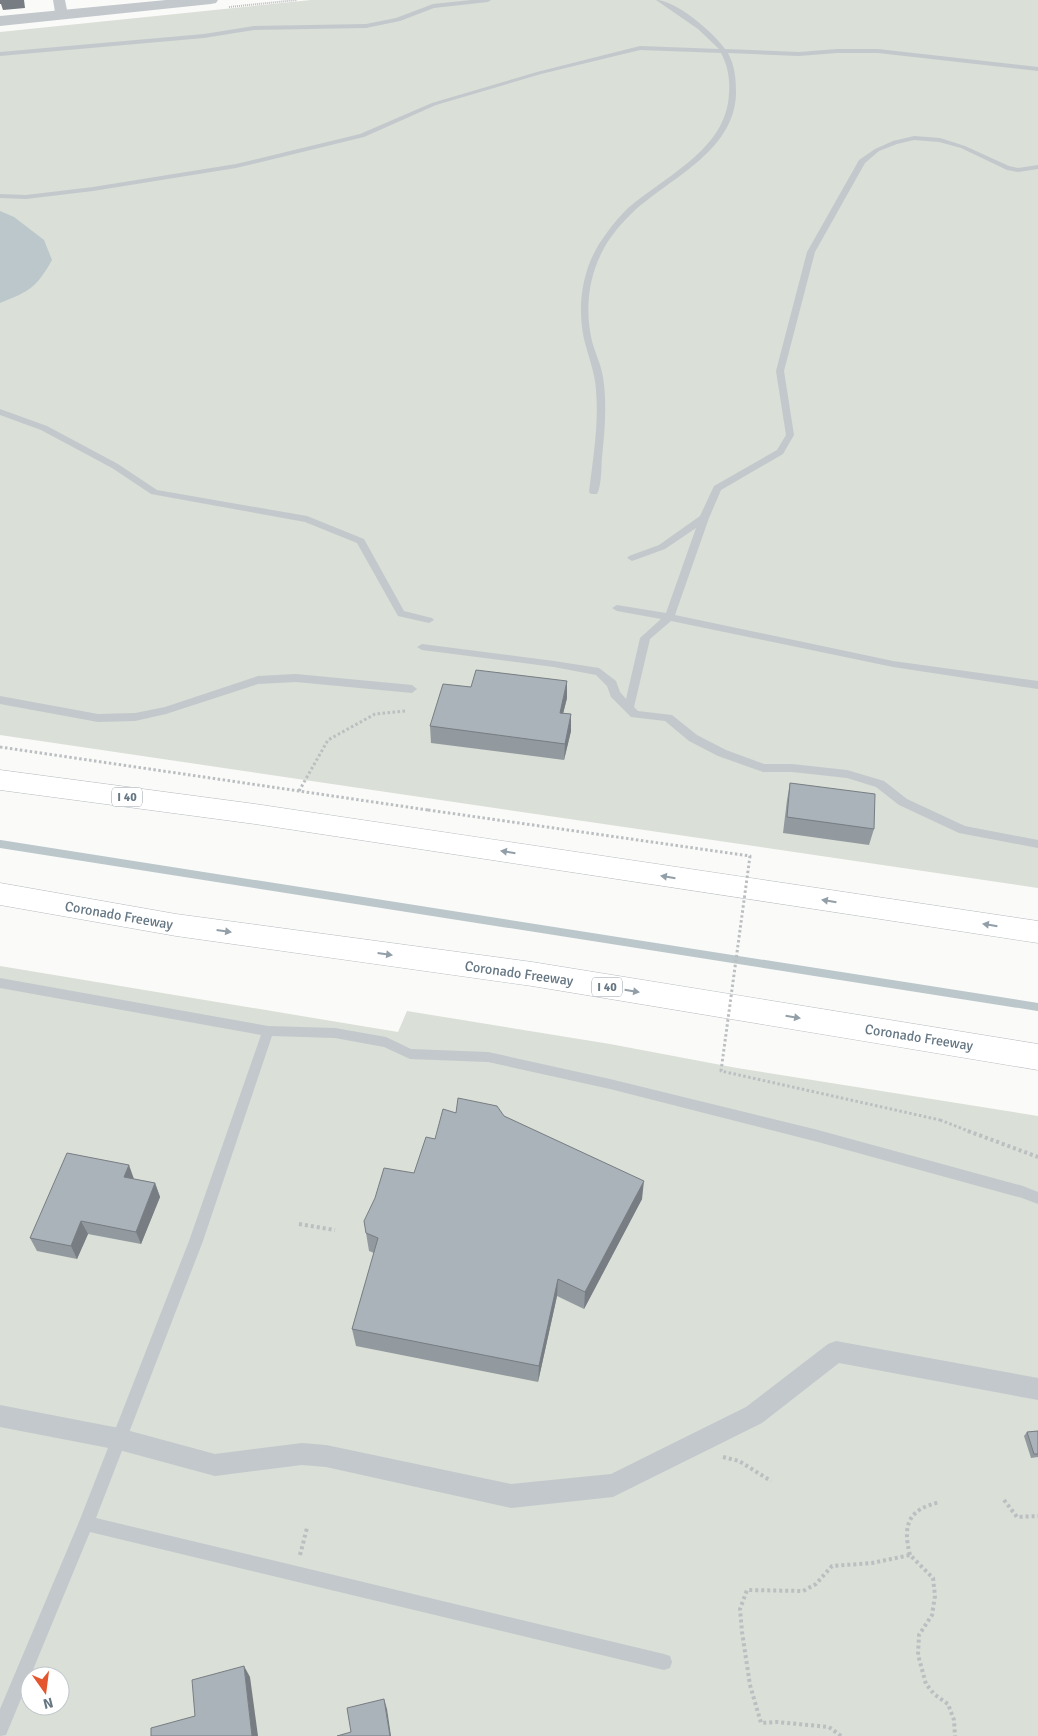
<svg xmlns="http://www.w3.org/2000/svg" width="1038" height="1736" font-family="Signika,sans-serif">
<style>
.green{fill:#dadfd7;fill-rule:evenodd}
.water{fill:#bbc7cb}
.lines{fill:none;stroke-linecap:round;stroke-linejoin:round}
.stream{stroke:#bbc7cb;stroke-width:8}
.motorway-casing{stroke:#b4b9bd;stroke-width:1}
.path-far2{stroke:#bbbfc2;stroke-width:2;stroke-dasharray:1 1;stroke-linecap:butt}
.path-far1{stroke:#bbbfc2;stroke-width:3;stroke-dasharray:2.5 2.5;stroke-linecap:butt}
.path{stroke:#bbbfc2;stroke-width:4;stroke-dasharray:3 3;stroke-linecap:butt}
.service{fill:#c3c8cc;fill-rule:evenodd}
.pedestrian{fill:#c3c8cc;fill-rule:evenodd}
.minor{fill:#c3c8cc;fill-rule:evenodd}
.tertiary{fill:#c3c8cc;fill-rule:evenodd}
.motorway{fill:#fff;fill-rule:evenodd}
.path-bridge{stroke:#bbbfc2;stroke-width:3;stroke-dasharray:2.5 2.5;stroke-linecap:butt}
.wall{fill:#929a9f}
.shaded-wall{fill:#777d82}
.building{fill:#aab3b9;stroke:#777d82}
.oneway{fill:#939fa8}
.labels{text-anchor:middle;stroke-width:5;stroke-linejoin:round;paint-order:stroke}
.shield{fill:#fff;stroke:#939fa8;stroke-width:1}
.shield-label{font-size:12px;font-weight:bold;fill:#657683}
.street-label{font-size:14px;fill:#657683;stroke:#fff}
</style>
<rect width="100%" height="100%" fill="#fafaf8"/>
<!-- green -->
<g class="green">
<path d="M311,0H1038V888L0,735V32Z"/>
<path d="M0,966L398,1032L407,1011L610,1044L737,1068L1038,1116V1736H0ZM30,1676H60V1706H30Z"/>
</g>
<!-- water -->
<path class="water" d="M0,211L14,217L44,240L52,260C36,288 30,291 0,303Z"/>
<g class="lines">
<!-- stream -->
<path class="stream" d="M0,844L1038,1007"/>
<defs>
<g id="motorway">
<path d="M0,770L255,804L1038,921V943L255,824L0,790Z"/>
<path d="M0,883L176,914L532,962L1038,1044V1070L532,986L176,936L0,905Z"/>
</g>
</defs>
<!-- motorway casing -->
<use href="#motorway" class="motorway-casing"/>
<!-- path-far2 -->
<path class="path-far2" d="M229,7L297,0"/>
<!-- path-far1 -->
<g class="path-far1">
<path d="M0,747L428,810"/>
<path d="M299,791L328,740L375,714L406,711"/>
<path d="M940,1120L971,1132"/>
</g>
<!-- path -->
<g class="path">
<path d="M968,1131L1038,1157"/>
<path d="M299,1224L335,1230"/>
<path d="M723,1457L739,1461L771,1481"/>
<path d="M1004,1500L1017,1517L1038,1516"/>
<path d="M300,1555L307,1528"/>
<path d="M910,1555C902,1524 909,1509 940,1502"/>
<path d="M841,1736L829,1727L777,1722L761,1723L750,1685L742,1632L740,1609L747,1590L803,1591L816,1584L832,1566L872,1563L910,1555L933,1578L935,1596L932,1615L919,1635L918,1655L926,1684L934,1694L948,1704L954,1720L955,1736"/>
</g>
<!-- service -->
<g class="service">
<path d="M471,0H491L488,2L434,8L400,21L366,28L254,30L204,38L0,56V52L204,34L254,26L366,24L396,18L433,4Z"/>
<path d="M656,0C676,0 714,33 725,49L799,52L837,49H878L1038,67V71L878,53H837L799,56L728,53C735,66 736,79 736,94C734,153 667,179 630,215C619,226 609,238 602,252C588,279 585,311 592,341C595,353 601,364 603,377C607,403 605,430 602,457C601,468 602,483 597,494H591L589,492C593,458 599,424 596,390C595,372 588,356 584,339C577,306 582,272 599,244C607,232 615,221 625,211C662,177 727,151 729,93C730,79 728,66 721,53L640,50L541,74L436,105L364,137L236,168L93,191L26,199L0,198V194L26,195L93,187L236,164L360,134L432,103L537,72L640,46L719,49L698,29Z"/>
<path d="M914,136L940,138L965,146L1009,166L1018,168L1038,165V169L1018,172L1007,170L961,148L939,142L914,140L897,144L879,151L865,163L815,252L784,371L794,435L783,454L721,490L709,518L675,615L893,661L1038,681V689L893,667L671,621L650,639L634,707L638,711L672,715L697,735L726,750L764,764H792L847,770L884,781L907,799L965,826L1038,840V848L959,833L899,805L876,787L847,778L792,772H763L718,756L689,741L665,721L631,717L611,697L607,686L596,675L554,667L422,650L417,647L422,644L554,661L599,668L616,681L620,692L626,699L640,638L661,619L617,611L612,608L617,605L666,613L696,528L665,549L632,561L627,558L629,556L659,545L700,516L714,486L777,450L786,435L776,371L807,252L859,160L875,149L893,141Z"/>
<path d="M0,409L47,426L118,464L157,490L307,516L364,539L404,611L432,618L434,620L429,623L398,616L357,543L305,522L151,494L112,468L41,430L0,415Z"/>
<path d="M296,674L412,685L417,689L412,693L296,682L258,684L166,714L135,721L98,722L0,704V696L98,714L135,713L165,707L258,676Z"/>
<path d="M0,978L268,1026L335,1028L386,1037L411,1049L488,1052L610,1079L818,1130L1023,1186L1038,1192V1204L1022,1198L818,1142L610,1089L488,1062L410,1059L384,1047L335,1038L272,1036L203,1241L96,1518L664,1654L670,1656L672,1662L670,1668L664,1670L90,1532L6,1735L0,1736V1709L79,1522L189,1241L261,1035L0,988Z"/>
</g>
<!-- pedestrian -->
<path class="pedestrian" d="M836,1341L1038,1378V1400L839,1363L762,1423L621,1493L613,1497L511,1508L326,1467L302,1465L215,1476L119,1450L0,1427V1405L119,1428L215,1454L302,1443L326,1445L511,1484L611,1474L746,1407L828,1344Z"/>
<!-- minor -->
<path class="minor" d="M53,0H65L68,15L66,18H56Z"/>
<!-- tertiary -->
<path class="tertiary" d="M166,0H218L216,3L211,4L0,26V16Z"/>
<!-- motorway -->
<use href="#motorway" class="motorway"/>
<!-- path-bridge -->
<path class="path-bridge" d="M428,810L750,856L721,1071L940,1120"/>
</g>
<!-- wall -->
<g class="wall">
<path d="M567,698L563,713L571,731L564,760L431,743L430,726Z"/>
<path d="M790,783L874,829L869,845L783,833L787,800Z"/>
<path d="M456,1113L504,1116L642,1199L584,1309L557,1296L538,1382L356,1346L352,1329L374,1253L369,1251L364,1221L414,1173L435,1139Z"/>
<path d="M134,1179L155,1183L160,1197L141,1244L88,1234L77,1259L37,1251L30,1238Z"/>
<path d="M1038,1431V1457L1031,1458L1024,1436L1027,1432Z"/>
</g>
<!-- shaded-wall -->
<g class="shaded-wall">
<path d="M0,0H24L25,8L3,10L1,4H0Z"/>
<path d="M567,681V698L559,730L560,713Z"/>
<path d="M571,714V731L564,760L565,744Z"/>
<path d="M129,1165L134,1179L130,1190L124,1177Z"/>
<path d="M644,1181L642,1199L584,1309L585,1292Z"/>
<path d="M155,1183L160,1197L141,1244L136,1232Z"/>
<path d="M81,1221L88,1234L77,1259L71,1246Z"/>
<path d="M558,1279L557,1296L538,1382L539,1366Z"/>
<path d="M244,1666L250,1677L258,1736H252Z"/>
<path d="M384,1699L387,1709L391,1736H390Z"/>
</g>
<!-- building -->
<g class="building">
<path d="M476,670L567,681L560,713L571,714L565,744L430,726L443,684L471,687Z"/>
<path d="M790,783L875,794L874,829L787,817Z"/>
<path d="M458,1098L497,1106L504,1116L644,1181L585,1292L558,1279L539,1366L352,1329L378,1238L366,1233L364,1221L375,1198L384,1168L414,1173L426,1137L435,1139L443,1109L456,1113Z"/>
<path d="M67,1153L129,1165L124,1177L155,1183L136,1232L81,1221L71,1246L30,1238Z"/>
<path d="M1038,1431V1454H1034L1027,1432Z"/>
<path d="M244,1666L252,1736H151V1728L195,1716L192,1680Z"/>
<path d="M384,1699L390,1736H337L351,1732L347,1708Z"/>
</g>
<!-- one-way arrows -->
<defs><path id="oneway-solid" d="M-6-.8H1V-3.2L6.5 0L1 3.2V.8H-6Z" transform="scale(1.25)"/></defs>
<g class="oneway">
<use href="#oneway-solid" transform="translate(508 852) rotate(-171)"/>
<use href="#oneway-solid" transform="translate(668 877) rotate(-171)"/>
<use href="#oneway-solid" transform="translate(829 901) rotate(-171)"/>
<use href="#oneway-solid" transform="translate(990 925) rotate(-171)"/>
<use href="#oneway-solid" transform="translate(224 931) rotate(8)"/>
<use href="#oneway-solid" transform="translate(385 954) rotate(8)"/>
<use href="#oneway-solid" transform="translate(632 991) rotate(9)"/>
<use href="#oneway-solid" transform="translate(793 1017) rotate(9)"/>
</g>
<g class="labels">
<!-- shield labels -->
<g class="shield">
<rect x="112" y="787.5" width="30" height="19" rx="4"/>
<rect x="592" y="977.5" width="30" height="19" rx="4"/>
</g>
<g class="shield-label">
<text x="127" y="801">I 40</text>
<text x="607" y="991">I 40</text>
</g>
<!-- street labels -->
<g class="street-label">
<text transform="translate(119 915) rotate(10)" y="5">Coronado Freeway</text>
<text transform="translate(519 973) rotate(8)" y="5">Coronado Freeway</text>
<text transform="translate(919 1037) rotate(9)" y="5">Coronado Freeway</text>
</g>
</g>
<!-- north arrow -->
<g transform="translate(45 1691) rotate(166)"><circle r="24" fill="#ffffff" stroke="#c1c8cd"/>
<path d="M0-4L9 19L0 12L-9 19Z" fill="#e4572e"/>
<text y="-8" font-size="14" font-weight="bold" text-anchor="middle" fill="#657683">N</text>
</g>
</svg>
